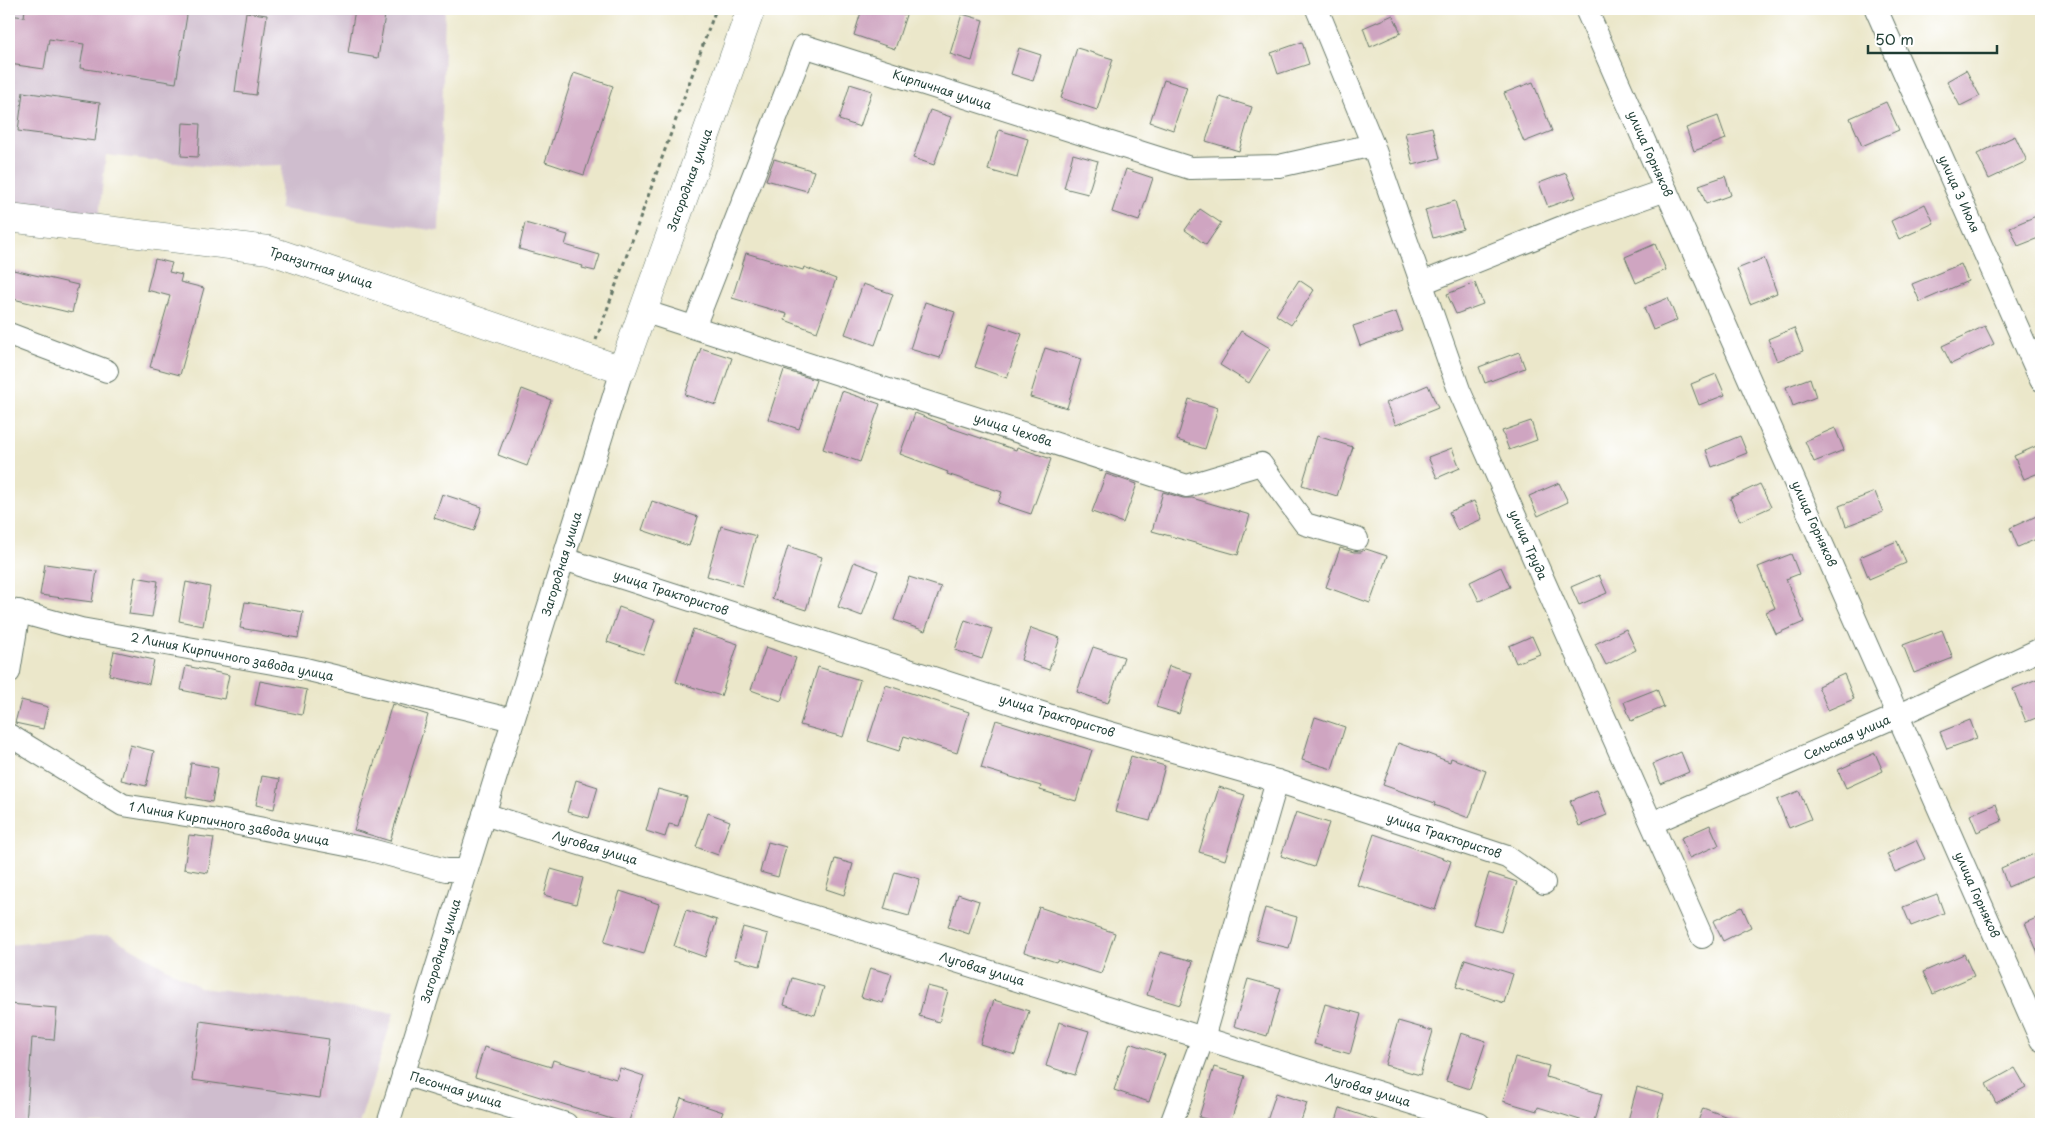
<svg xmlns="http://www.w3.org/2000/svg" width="2050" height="1133" font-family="'Playpen Sans',sans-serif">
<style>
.industrial{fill:#cfbdce}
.building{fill:#cfa5c1}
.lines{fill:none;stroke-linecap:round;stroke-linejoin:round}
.minor-casing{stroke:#667868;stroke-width:24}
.major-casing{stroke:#667868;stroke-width:29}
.path{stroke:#667868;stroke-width:3;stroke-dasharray:4 4;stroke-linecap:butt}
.minor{stroke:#fff;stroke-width:22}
.major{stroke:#fff;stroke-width:28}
.labels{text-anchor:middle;stroke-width:4;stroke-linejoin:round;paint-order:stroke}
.street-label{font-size:12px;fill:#1f3d34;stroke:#fff}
</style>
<rect width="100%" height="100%" fill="#fff"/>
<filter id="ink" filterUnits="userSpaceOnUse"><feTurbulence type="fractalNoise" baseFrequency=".02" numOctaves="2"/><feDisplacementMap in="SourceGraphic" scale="10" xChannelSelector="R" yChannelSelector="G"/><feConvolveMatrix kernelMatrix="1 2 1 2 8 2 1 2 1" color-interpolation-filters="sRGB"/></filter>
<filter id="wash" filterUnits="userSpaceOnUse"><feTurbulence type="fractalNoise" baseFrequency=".0096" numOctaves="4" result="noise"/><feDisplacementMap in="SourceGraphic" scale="20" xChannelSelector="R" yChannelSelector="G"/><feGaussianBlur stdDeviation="1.12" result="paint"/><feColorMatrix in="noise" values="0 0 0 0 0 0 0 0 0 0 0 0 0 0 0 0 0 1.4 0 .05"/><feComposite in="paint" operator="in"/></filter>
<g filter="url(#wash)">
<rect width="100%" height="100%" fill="#ebe7ca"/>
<!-- industrial -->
<g class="industrial">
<path d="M9,9H445L439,231L280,209L282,165L211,167L106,155L99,216L9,205Z"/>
<path d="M109,935L201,988L394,1013L359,1124H9V945Z"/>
</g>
<g id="blocks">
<!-- building -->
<g class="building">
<path d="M25,9H188L176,83L80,68L84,44L49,39L44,69L9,64V15L24,17Z"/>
<path d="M355,9H386L378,58L348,53Z"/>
<path d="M862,9H886L906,15L895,49L854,35Z"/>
<path d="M246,12L267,15L256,95L235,92Z"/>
<path d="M962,14L983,20L972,61L950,54Z"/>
<path d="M1393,15L1401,33L1370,47L1363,28Z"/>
<path d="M1302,42L1309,64L1278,74L1271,53Z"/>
<path d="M1019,48L1041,55L1033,81L1011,74Z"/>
<path d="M1077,48L1113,59L1097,110L1061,98Z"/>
<path d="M1966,70L1980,96L1960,106L1947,81Z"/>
<path d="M574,73L613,86L584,175L545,162Z"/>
<path d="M1164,80L1187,87L1173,130L1150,122Z"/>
<path d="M1533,82L1552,131L1524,142L1504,93Z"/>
<path d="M850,84L872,91L860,127L839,120Z"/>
<path d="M23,92L100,103L95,141L18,131Z"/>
<path d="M1220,97L1252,107L1239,151L1206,141Z"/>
<path d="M1886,102L1899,130L1862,146L1850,118Z"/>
<path d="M930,110L951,117L934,165L913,158Z"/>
<path d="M1718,116L1726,139L1694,151L1686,128Z"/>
<path d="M183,123L200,124L198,157L181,156Z"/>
<path d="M1432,127L1440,158L1413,165L1405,133Z"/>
<path d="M999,130L1028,139L1017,178L988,170Z"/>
<path d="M2015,136L2027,161L1989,179L1977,154Z"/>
<path d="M1073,154L1098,161L1088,194L1064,188Z"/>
<path d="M774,159L814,171L807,191L766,180Z"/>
<path d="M1126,169L1153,178L1139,221L1112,212Z"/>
<path d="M1566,173L1576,197L1548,207L1539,183Z"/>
<path d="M1725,176L1731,195L1706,204L1699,185Z"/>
<path d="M1455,201L1463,229L1433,238L1425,210Z"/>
<path d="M1925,204L1934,223L1899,239L1891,221Z"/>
<path d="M1200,209L1221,223L1206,245L1185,230Z"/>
<path d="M2041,214V237L2018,246L2010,227Z"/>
<path d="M525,223L568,235L565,245L600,255L595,271L582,268L583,266L519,249Z"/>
<path d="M1655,244L1666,270L1636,283L1625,257Z"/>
<path d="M746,253L803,270L804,267L836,279L817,332L785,320L787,314L732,298Z"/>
<path d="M1764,258L1777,293L1750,304L1737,269Z"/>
<path d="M155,259L172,263L169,272L182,275L180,282L204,288L180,375L150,367L170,296L147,290Z"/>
<path d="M1961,264L1968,281L1920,302L1912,284Z"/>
<path d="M9,269L78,285L72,313L9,298Z"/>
<path d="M1299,280L1314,290L1291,325L1276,315Z"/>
<path d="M1475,283L1483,304L1456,314L1447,294Z"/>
<path d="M863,284L893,294L875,345L845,334Z"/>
<path d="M1668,298L1677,320L1653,330L1644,308Z"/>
<path d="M925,302L955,312L940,358L910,349Z"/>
<path d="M1396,312L1403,331L1360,346L1353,326Z"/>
<path d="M990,323L1022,334L1007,378L975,367Z"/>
<path d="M1985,326L1994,344L1951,364L1942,346Z"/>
<path d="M1794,328L1803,351L1777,361L1768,339Z"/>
<path d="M1241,331L1270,348L1249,383L1220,365Z"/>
<path d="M701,348L732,358L716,405L685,395Z"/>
<path d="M1045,348L1081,359L1067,408L1030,397Z"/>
<path d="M1519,352L1525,368L1485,383L1479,367Z"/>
<path d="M784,370L816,380L799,429L768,419Z"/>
<path d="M1716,374L1725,395L1699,405L1691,384Z"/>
<path d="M1810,378L1816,397L1793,406L1786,387Z"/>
<path d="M1428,385L1438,408L1396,425L1386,403Z"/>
<path d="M522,389L551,400L527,466L498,455Z"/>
<path d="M842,391L880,404L860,462L823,449Z"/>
<path d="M1189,399L1218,408L1205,449L1177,440Z"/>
<path d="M915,413L948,426V427L1016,450L1017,447L1051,459L1031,514L998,503L1002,492L947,474L948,472L900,454Z"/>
<path d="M1531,421L1537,440L1509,450L1502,431Z"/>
<path d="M1835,428L1844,450L1814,462L1805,441Z"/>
<path d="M1317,436L1353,447L1337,496L1302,485Z"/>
<path d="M1740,436L1747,453L1712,467L1706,450Z"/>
<path d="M2041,444V472L2024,479L2014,456Z"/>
<path d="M1452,448L1460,468L1437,478L1428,457Z"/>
<path d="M1106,474L1137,484L1123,523L1092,512Z"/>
<path d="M1559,483L1568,502L1538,516L1529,496Z"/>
<path d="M1760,484L1771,507L1740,521L1730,498Z"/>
<path d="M1163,492L1183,498H1192L1250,515L1238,555L1152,531Z"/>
<path d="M1875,492L1883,512L1846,526L1839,506Z"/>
<path d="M442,494L482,507L474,531L434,518Z"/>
<path d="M652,501L698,517L689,546L642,530Z"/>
<path d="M1474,501L1482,519L1457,530L1449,512Z"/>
<path d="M2041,514V537L2018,547L2010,528Z"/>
<path d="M721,526L756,536L742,586L707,576Z"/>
<path d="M1897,541L1906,563L1869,579L1860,557Z"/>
<path d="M788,546L822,557L806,610L772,599Z"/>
<path d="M1340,548L1354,552H1361L1366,549L1387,556L1370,603L1326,587Z"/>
<path d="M1791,554L1799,574L1786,579L1804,622L1776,634L1766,612L1775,608L1758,567Z"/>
<path d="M854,562L878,571L862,616L838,607Z"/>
<path d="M45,564L97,571L92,602L40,595Z"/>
<path d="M1501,567L1510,587L1479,601L1470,582Z"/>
<path d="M1599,575L1607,593L1579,605L1571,587Z"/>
<path d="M135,577L158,581L152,617L129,614Z"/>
<path d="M909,577L941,587L925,631L894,620Z"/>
<path d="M186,582L210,587L203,626L179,621Z"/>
<path d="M245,602L303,612L298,638L240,628Z"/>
<path d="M619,607L655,620L643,654L607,642Z"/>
<path d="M965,620L992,629L982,659L955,650Z"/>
<path d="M1031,628L1060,638L1049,670L1021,660Z"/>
<path d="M693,629L738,644L721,696L676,682Z"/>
<path d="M1626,629L1636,650L1606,665L1595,644Z"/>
<path d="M1942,630L1953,658L1914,673L1903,645Z"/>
<path d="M1532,636L1540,654L1516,663L1509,646Z"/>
<path d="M766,647L796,658L781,701L751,690Z"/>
<path d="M1093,647L1124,657L1108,703L1077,692Z"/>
<path d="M114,651L154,660L149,684L109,675Z"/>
<path d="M186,666L229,675L224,699L181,690Z"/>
<path d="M1169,666L1192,673L1179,714L1156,707Z"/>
<path d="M818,667L860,680L843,737L800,725Z"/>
<path d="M1844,674L1854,699L1828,710L1818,686Z"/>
<path d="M2037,679L2041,690V716L2026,722L2013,689Z"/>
<path d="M260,681L307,690L302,715L255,705Z"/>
<path d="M886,685L969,712L957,753L904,736L899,751L868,741Z"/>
<path d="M1657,689L1664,707L1631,721L1624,702Z"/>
<path d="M21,700L48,707L43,729L15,723Z"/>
<path d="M392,704L428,715L390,841L354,830Z"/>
<path d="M1315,717L1345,727L1332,769L1302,760Z"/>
<path d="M996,720L1092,750L1076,801L1040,790L1041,786L981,768Z"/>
<path d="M1970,720L1977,738L1947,749L1940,732Z"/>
<path d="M1398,743L1450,762L1451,758L1486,771L1469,818L1434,805L1435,803L1383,785Z"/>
<path d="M130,745L154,751L146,786L121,780Z"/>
<path d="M1681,752L1689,772L1661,784L1653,764Z"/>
<path d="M1875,753L1883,771L1846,788L1838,770Z"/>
<path d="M1131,756L1165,766L1150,821L1115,812Z"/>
<path d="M191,763L218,768L212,802L186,797Z"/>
<path d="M262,776L280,779L274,809L256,805Z"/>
<path d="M576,780L598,787L589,818L567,812Z"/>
<path d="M1219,787L1245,795L1225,860L1199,852Z"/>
<path d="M658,789L687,797L678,826L669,824L665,837L646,831Z"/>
<path d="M1597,790L1607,815L1579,826L1570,801Z"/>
<path d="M1799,791L1811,819L1789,828L1777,800Z"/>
<path d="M1996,804L2002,821L1977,832L1970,815Z"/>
<path d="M1296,812L1329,823L1314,867L1281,856Z"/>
<path d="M708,813L730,821L718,855L696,847Z"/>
<path d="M1710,825L1719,845L1689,858L1681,838Z"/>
<path d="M1374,834L1451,861L1435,910L1357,885Z"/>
<path d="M189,835L214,838L208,873L184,869Z"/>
<path d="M1916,840L1925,859L1895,872L1887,854Z"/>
<path d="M768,842L786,847L778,877L760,872Z"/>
<path d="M2034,854L2041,873L2008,887L2001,868Z"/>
<path d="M835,859L853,864L844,895L826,889Z"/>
<path d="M551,869L583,878L576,904L544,895Z"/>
<path d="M895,872L920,879L909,916L884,909Z"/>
<path d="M1489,873L1517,882L1501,932L1473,924Z"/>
<path d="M620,891L659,904L644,954L604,942Z"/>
<path d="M958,894L979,901L969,934L948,927Z"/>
<path d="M1937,894L1944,913L1911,926L1903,907Z"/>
<path d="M1039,907L1115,933L1101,974L1057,960L1056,962L1024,952Z"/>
<path d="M1742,907L1751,927L1723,941L1713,921Z"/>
<path d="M1265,908L1297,917L1289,948L1256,940Z"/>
<path d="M686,910L717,920L705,957L674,946Z"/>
<path d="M2041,916V960L2025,923Z"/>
<path d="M743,927L768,934L760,966L734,959Z"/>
<path d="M1160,952L1193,961L1180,1005L1147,995Z"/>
<path d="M1964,954L1974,976L1933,994L1923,972Z"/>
<path d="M1465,959L1513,974L1504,1003L1456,987Z"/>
<path d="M870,968L892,974L883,1003L861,997Z"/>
<path d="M792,978L824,987L815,1015L784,1005Z"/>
<path d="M1248,979L1281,988L1267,1036L1234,1026Z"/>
<path d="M927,986L948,991L939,1022L919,1016Z"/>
<path d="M994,1000L1029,1011L1015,1055L980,1044Z"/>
<path d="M9,1004L57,1008L54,1040L32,1038L26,1124H9Z"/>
<path d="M1325,1004L1361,1014L1350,1054L1314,1044Z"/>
<path d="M200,1021L329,1039L320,1098L192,1080Z"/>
<path d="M1398,1021L1433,1031L1420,1075L1385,1065Z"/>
<path d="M1059,1022L1089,1031L1075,1075L1046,1066Z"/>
<path d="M1461,1033L1486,1041L1470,1089L1446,1081Z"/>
<path d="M1130,1043L1165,1055L1149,1102L1114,1090Z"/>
<path d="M484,1047L551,1067L553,1060L616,1079L620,1068L644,1076L628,1124L475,1077Z"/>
<path d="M1515,1057L1549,1066L1546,1077L1602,1094L1593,1124L1538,1107L1537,1111L1503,1101Z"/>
<path d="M1214,1067L1245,1076L1230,1124H1223L1199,1117Z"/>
<path d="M2015,1068L2026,1087L1996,1103L1986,1084Z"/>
<path d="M1637,1087L1664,1095L1655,1124H1627Z"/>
<path d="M1276,1093L1307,1103L1300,1124H1266Z"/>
<path d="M681,1098L723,1112L718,1124H672Z"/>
<path d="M1340,1108L1382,1122L1381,1124H1335Z"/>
<path d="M1703,1108L1744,1123V1124H1697Z"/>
</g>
</g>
</g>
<g filter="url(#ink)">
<use href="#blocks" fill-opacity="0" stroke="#667868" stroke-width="1"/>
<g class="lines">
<defs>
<g id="minor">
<path d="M1317,9L1373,145L1459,390L1702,937"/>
<path d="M1586,9L2041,1040"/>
<path d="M1876,9L2041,380"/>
<path d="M1422,283L1580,220L1666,190"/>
<path d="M643,311L1187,486L1261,464L1305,524L1357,539"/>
<path d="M694,327L804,46L1190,168L1279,166L1373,145"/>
<path d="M9,334L107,371"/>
<path d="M564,559L1048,715L1277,781L1507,857L1544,883"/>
<path d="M9,609L81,629L301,668L513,720"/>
<path d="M9,672L19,611"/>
<path d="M9,735L123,805L223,821L367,849L446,870H466"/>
<path d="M484,814L1479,1124"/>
<path d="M1652,823L1899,715L2041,649"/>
<path d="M403,1074L566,1124"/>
<path d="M388,1124L622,370"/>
<path d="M1171,1124L1203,1038L1277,781"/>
</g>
<path id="major" d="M9,218L269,250L622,370L751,9"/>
</defs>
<!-- minor casing -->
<use href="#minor" class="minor-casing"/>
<!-- major casing -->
<use href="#major" class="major-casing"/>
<!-- path -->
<path class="path" d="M596,340L716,9"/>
<!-- minor -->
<use href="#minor" class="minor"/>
<!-- major -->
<use href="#major" class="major"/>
</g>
</g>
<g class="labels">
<!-- street labels -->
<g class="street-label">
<text transform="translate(942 90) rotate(18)" y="4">Кирпичная улица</text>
<text transform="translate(1650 154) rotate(66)" y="4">улица Горняков</text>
<text transform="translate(690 180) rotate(-70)" y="4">Загородная улица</text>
<text transform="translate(1959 194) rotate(66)" y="4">улица 3 Июля</text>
<text transform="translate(321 268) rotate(18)" y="4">Транзитная улица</text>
<text transform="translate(1013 430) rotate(18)" y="4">улица Чехова</text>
<text transform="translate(1814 524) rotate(66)" y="4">улица Горняков</text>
<text transform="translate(1528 545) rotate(66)" y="4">улица Труда</text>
<text transform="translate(562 564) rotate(-73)" y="4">Загородная улица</text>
<text transform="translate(671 593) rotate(18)" y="4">улица Трактористов</text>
<text transform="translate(232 657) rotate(11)" y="4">2 Линия Кирпичного завода улица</text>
<text transform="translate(1057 716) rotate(17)" y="4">улица Трактористов</text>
<text transform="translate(1847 738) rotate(-24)" y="4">Сельская улица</text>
<text transform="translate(229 824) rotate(10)" y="4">1 Линия Кирпичного завода улица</text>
<text transform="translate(1444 836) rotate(18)" y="4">улица Трактористов</text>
<text transform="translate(595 848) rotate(17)" y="4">Луговая улица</text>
<text transform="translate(1977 895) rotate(66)" y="4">улица Горняков</text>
<text transform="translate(441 951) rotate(-73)" y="4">Загородная улица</text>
<text transform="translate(982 969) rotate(17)" y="4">Луговая улица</text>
<text transform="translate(456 1090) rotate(17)" y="4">Песочная улица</text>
<text transform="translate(1368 1090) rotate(17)" y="4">Луговая улица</text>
</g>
</g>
<!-- margin -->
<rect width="2050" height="1133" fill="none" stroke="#fff" stroke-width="30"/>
<!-- scale -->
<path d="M1868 45v8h129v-8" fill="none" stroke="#1f3d34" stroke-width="2.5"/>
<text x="1875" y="45" font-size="15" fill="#1f3d34" stroke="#ffffff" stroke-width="4" paint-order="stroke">50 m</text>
</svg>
